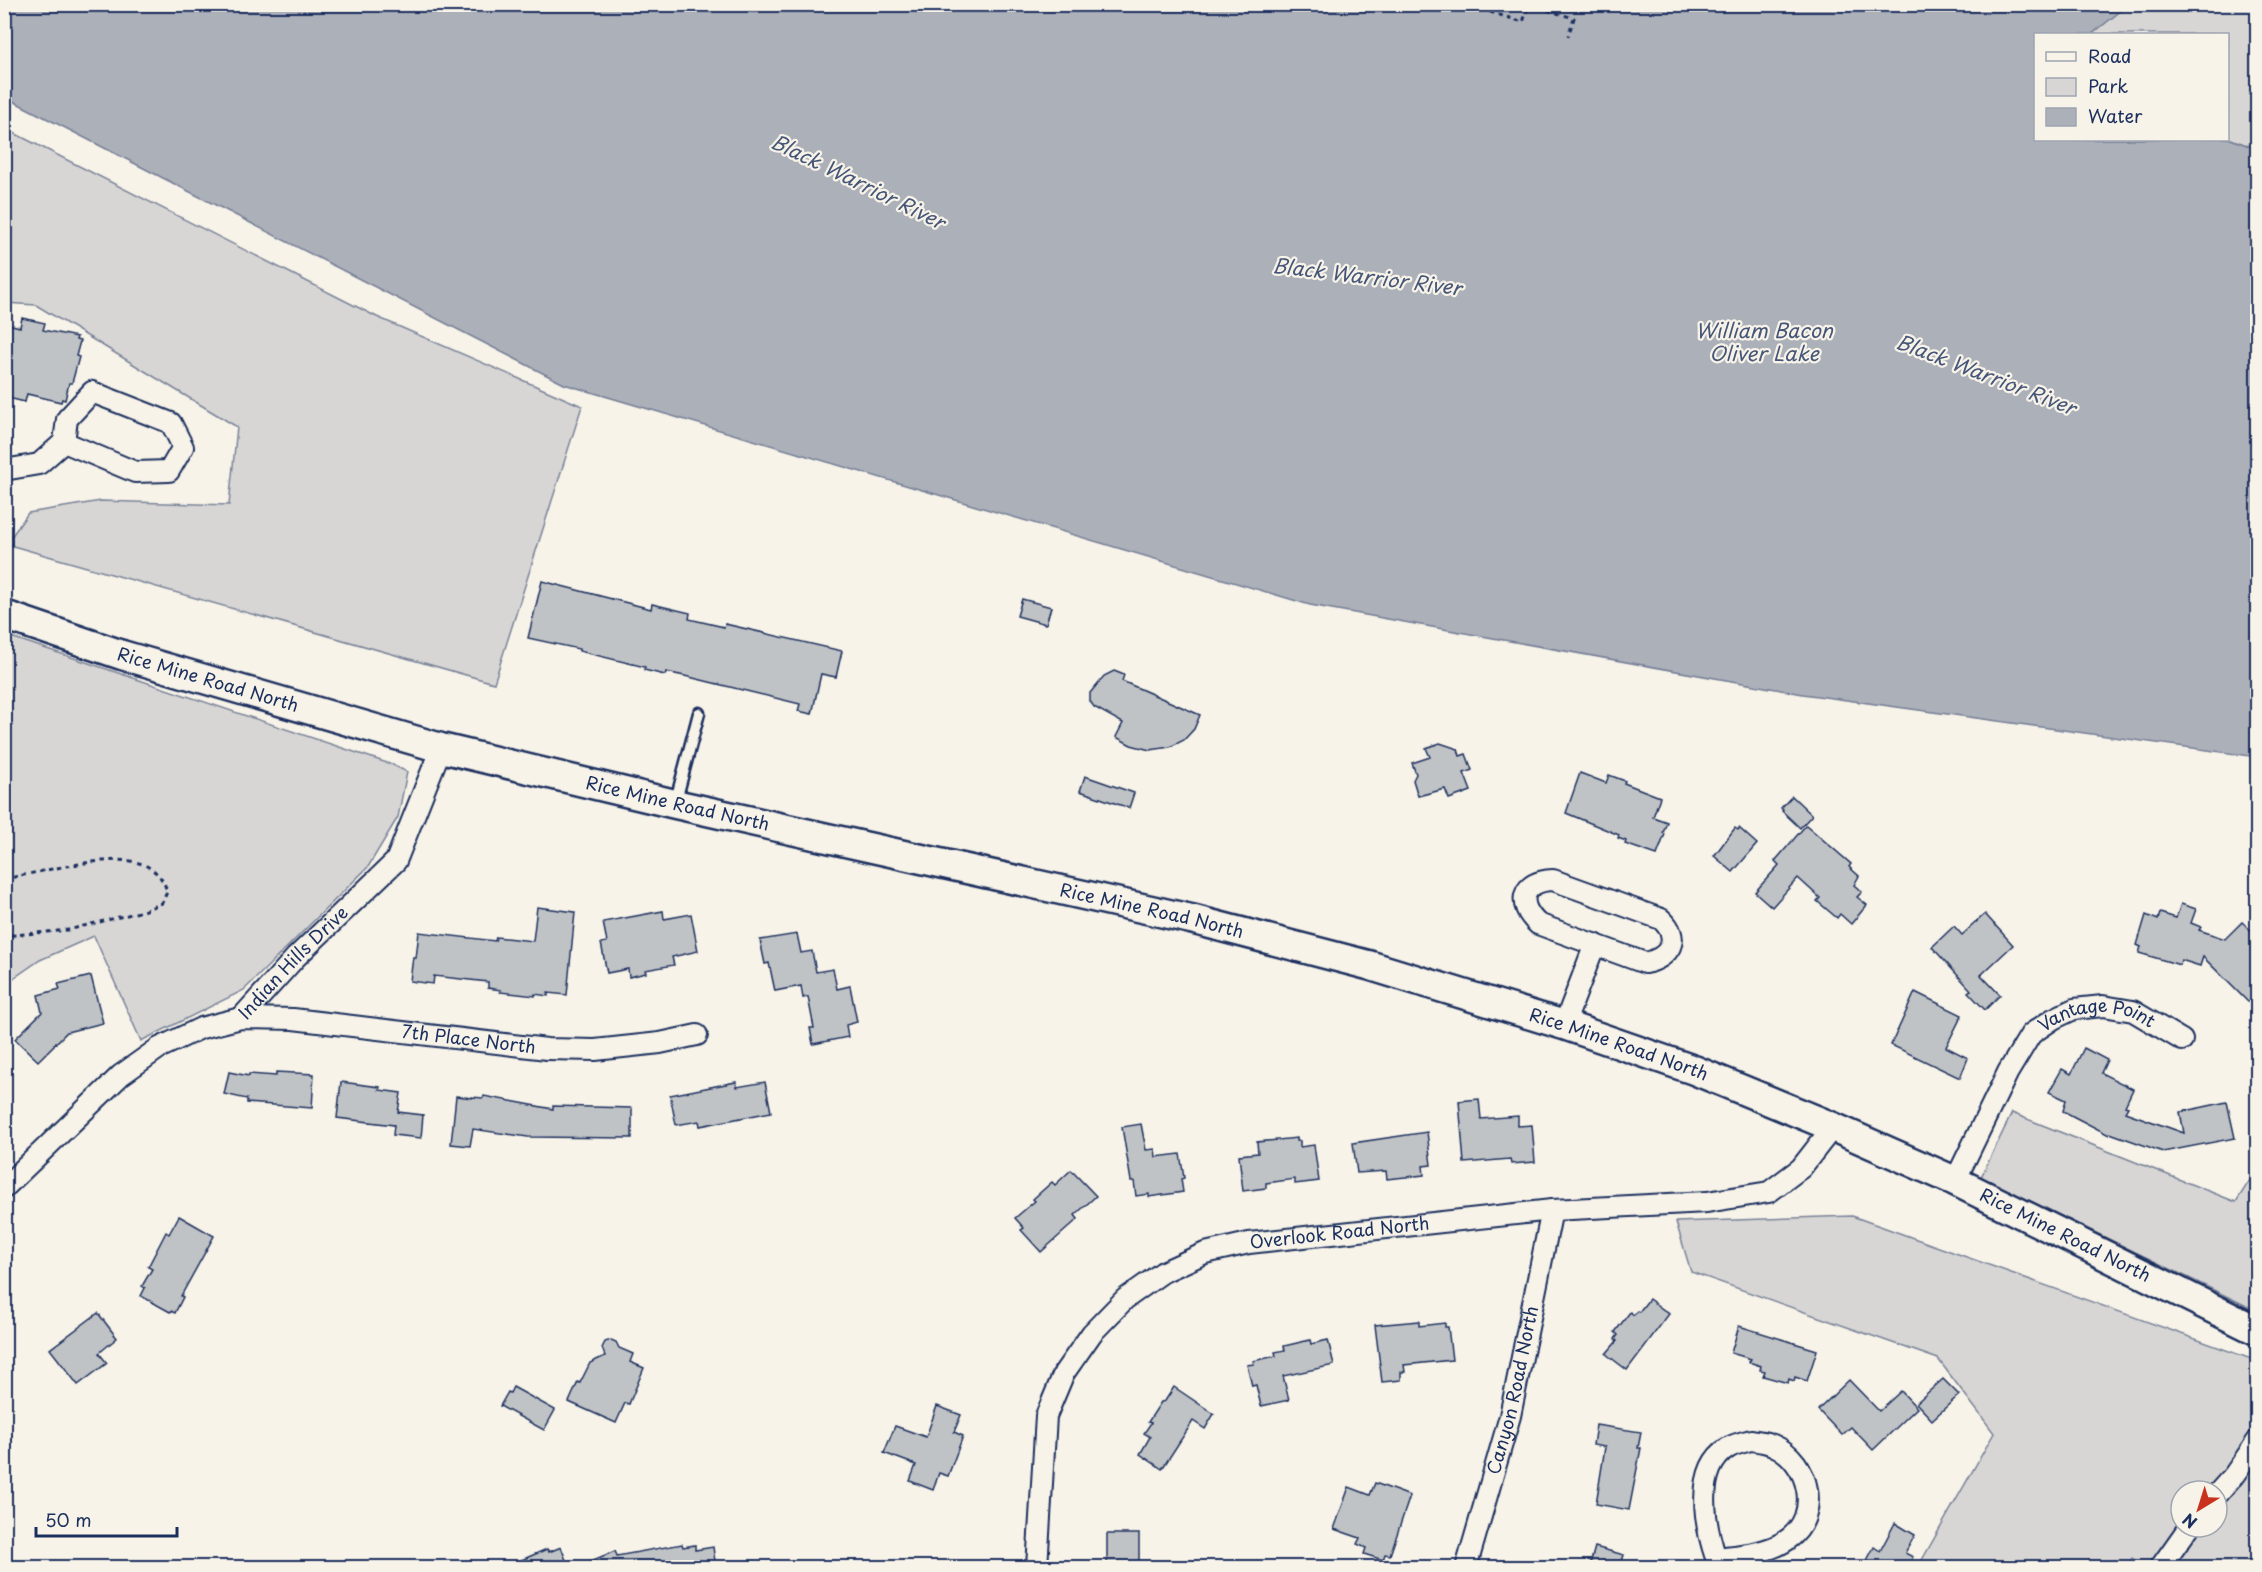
<svg xmlns="http://www.w3.org/2000/svg" width="2262" height="1572" font-family="'Playpen Sans',sans-serif">
<style>
.green{fill:#d7d6d4;stroke:#798299;stroke-width:1.5;fill-rule:evenodd}
.water{fill:#acb0b9;stroke:#727c95;stroke-width:1.5}
.building{fill:#c0c3c5;stroke:#1b2f5e;stroke-width:1.5}
.lines{fill:none;stroke-linecap:round;stroke-linejoin:round}
.service-casing{stroke:#1b2f5e;stroke-width:15}
.minor-casing{stroke:#1b2f5e;stroke-width:24}
.secondary-casing{stroke:#1b2f5e;stroke-width:33}
.path{stroke:#1b2f5e;stroke-width:3;stroke-dasharray:4.5 4.5;stroke-linecap:butt}
.service{stroke:#f7f3e8;stroke-width:10}
.minor{stroke:#f7f3e8;stroke-width:20}
.secondary{stroke:#f7f3e8;stroke-width:28}
.labels{text-anchor:middle;stroke-width:4.5;stroke-linejoin:round;paint-order:stroke}
.street-label{font-size:18px;fill:#1b2f5e;stroke:#f7f3e8}
.water-label{font-size:20px;font-style:italic;fill:#465679;stroke:#f7f3e8}
</style>
<rect width="100%" height="100%" fill="#f7f3e8"/>
<filter id="ink" filterUnits="userSpaceOnUse"><feTurbulence type="fractalNoise" baseFrequency=".0167" numOctaves="2"/><feDisplacementMap in="SourceGraphic" scale="12" xChannelSelector="R" yChannelSelector="G"/><feConvolveMatrix kernelMatrix="1 2 1 2 8 2 1 2 1" color-interpolation-filters="sRGB"/></filter>
<g filter="url(#ink)">
<!-- green -->
<g class="green">
<path d="M1877,5H2257V149L2228,138V34H2036Z"/>
<path d="M4,128L377,317L582,406L494,683L6,544L28,513L101,501L229,505L237,427L36,305L5,303Z"/>
<path d="M5,635L393,765L407,772L398,817L368,867L244,990L141,1041L94,936L40,960L5,984Z"/>
<path d="M2012,1113L2236,1202L2257,1169V1311L1981,1177Z"/>
<path d="M1852,1216L2257,1361V1567H2145L2132,1558L2126,1568L1918,1567L1994,1433L1938,1359L1691,1272L1676,1222ZM2181,1491H2217V1527H2181Z"/>
</g>
<!-- water -->
<path class="water" d="M4,5H2128L2092,34H2036V140L2228,138L2257,149V757L1803,694L1310,605L564,384L5,97Z"/>
<!-- building -->
<g class="building">
<path d="M22,318L45,323L43,330L77,337L76,340L80,341L76,356L79,357L72,383H69L65,400L62,399L61,402L27,394L25,402L4,397V323L20,327Z"/>
<path d="M542,581L651,609L652,604L690,613L689,619L724,627L725,624L842,651L836,677L821,674L812,714L798,711L800,704L689,677L666,672L665,675L644,670L645,667L579,651V649L528,638Z"/>
<path d="M1022,599L1051,607L1046,624L1017,616Z"/>
<path d="M1114,671L1124,675L1122,681L1200,715L1194,729L1184,740L1170,747L1150,750L1131,745L1116,737L1123,723L1094,707L1090,701V693L1104,676Z"/>
<path d="M1440,743L1458,749L1460,756L1466,754L1472,770L1464,773L1471,791L1449,799L1445,789L1418,796L1413,780L1416,774L1412,763L1430,757L1426,748Z"/>
<path d="M1580,773L1606,783L1609,775L1625,781L1624,783L1660,797L1653,817L1667,822L1663,833L1665,834L1657,855L1625,844L1626,841L1618,838L1619,835L1566,813Z"/>
<path d="M1085,776L1134,793L1129,808L1080,791Z"/>
<path d="M1792,796L1812,815L1800,828L1782,811L1783,810L1781,808Z"/>
<path d="M1806,825L1851,864L1849,867L1859,876L1854,885L1862,892L1857,897L1867,905L1851,924L1840,914L1837,918L1817,901L1820,898L1798,878L1772,907L1755,892L1779,865L1775,861Z"/>
<path d="M1735,828L1738,830L1739,828L1757,844L1733,872L1714,856Z"/>
<path d="M2181,904L2196,909L2191,923L2201,927L2199,930L2225,939L2242,922L2258,937V1012L2203,957L2200,966L2181,960L2180,965L2139,953L2141,947L2137,945L2146,915L2158,920L2160,913L2176,918Z"/>
<path d="M537,907L575,912L567,995L548,993V996L535,994V996L500,992L501,990L488,988V982L434,976L433,984L410,981L413,957L416,958L419,932L495,941L496,937L533,941Z"/>
<path d="M663,911L664,919L691,914L698,951L672,957L674,965L645,970L646,973L629,977L628,969L607,973L601,943L607,942L603,922Z"/>
<path d="M1985,914L2013,945L1981,975L2000,995L1985,1010L1968,992L1971,990L1932,947L1954,926L1962,935Z"/>
<path d="M797,934L801,953L812,951L816,972L833,969L837,989L850,986L857,1022L846,1025L848,1037L813,1044L810,1028H814L808,997L803,998L801,986L775,991L769,963L765,964L760,940Z"/>
<path d="M91,976L103,1023L67,1032L38,1061L15,1039L42,1012L38,995L60,989L58,984Z"/>
<path d="M1915,992L1962,1015L1946,1047L1968,1058L1960,1078L1891,1045Z"/>
<path d="M2084,1048L2107,1060L2101,1073L2133,1089L2125,1106L2128,1107L2125,1112L2184,1133L2180,1112L2227,1102L2235,1138L2163,1152L2110,1133L2109,1135L2063,1111L2066,1100L2049,1092L2062,1069L2071,1074Z"/>
<path d="M229,1072L249,1076V1074L276,1076V1072L314,1074L312,1108L247,1103V1099L224,1094Z"/>
<path d="M341,1082L380,1087L379,1090L401,1093L398,1112L423,1115L421,1138L393,1135L394,1125L337,1118Z"/>
<path d="M736,1082L737,1087L765,1082L771,1112L700,1126L699,1121L676,1125L670,1095Z"/>
<path d="M456,1096L472,1098V1097L483,1098L484,1096L553,1109V1106L632,1108V1138L528,1137L473,1129L470,1146L451,1144Z"/>
<path d="M1479,1099L1481,1119L1518,1116V1126L1532,1125L1535,1162L1511,1164L1510,1159L1464,1163L1459,1101Z"/>
<path d="M1141,1124L1146,1150L1155,1149L1156,1157L1180,1154L1184,1178L1181,1179L1183,1192L1149,1197V1194L1136,1196L1134,1181H1131L1122,1127Z"/>
<path d="M1427,1132L1431,1165L1423,1166L1424,1175L1387,1179L1386,1171L1357,1173L1353,1143Z"/>
<path d="M1297,1138V1141H1300V1147L1314,1145L1319,1181L1295,1184V1179L1266,1183V1188L1243,1191L1239,1155L1258,1153L1257,1142Z"/>
<path d="M1071,1170L1096,1196L1075,1215L1078,1219L1041,1252L1021,1230L1024,1228L1015,1218L1035,1201L1033,1199L1052,1182L1055,1185Z"/>
<path d="M179,1216L214,1236L181,1296L183,1297L175,1313L171,1311L170,1312L141,1296L145,1288L142,1286L152,1269L148,1267L166,1232L169,1234Z"/>
<path d="M1649,1299L1669,1314L1627,1370L1606,1354L1617,1341L1615,1339L1618,1335L1615,1332L1630,1312L1634,1315L1637,1311L1639,1312Z"/>
<path d="M98,1313L117,1338L99,1353L107,1363L78,1385L50,1349Z"/>
<path d="M1419,1321V1326L1445,1323V1327H1448L1452,1360L1404,1365L1405,1372H1401V1380L1382,1382L1375,1325Z"/>
<path d="M1739,1326L1817,1350L1807,1381L1795,1377L1794,1381L1789,1379L1788,1383L1763,1376L1765,1371L1760,1370L1761,1366L1749,1362L1751,1359L1731,1353Z"/>
<path d="M611,1340L616,1342L619,1348L633,1354L630,1362L644,1368L629,1404L625,1403L616,1423L569,1402L578,1382L580,1383L590,1363L605,1356L602,1348L605,1342Z"/>
<path d="M1310,1340L1311,1344L1328,1340L1334,1365L1283,1376L1289,1400L1261,1406L1256,1385L1252,1386L1247,1365L1254,1364L1253,1361L1276,1356L1275,1352L1285,1350L1284,1346Z"/>
<path d="M1943,1379L1959,1395L1932,1420L1916,1403Z"/>
<path d="M1849,1380L1879,1411L1901,1391L1917,1408L1873,1450L1851,1427L1842,1435L1818,1410Z"/>
<path d="M513,1387L555,1410L544,1430L500,1406L508,1392L510,1393Z"/>
<path d="M1174,1387L1214,1414L1205,1429L1193,1421L1162,1469L1140,1454L1150,1437L1144,1433L1151,1423L1148,1422L1161,1402L1165,1401Z"/>
<path d="M937,1406L961,1415L954,1432L963,1436L948,1476L939,1473L933,1490L910,1481L916,1465L884,1453L895,1426L926,1437Z"/>
<path d="M1596,1425L1641,1432L1638,1448H1641L1629,1510L1596,1504L1605,1447L1593,1445Z"/>
<path d="M1375,1483L1410,1496L1390,1555L1385,1554L1383,1560L1364,1554L1366,1548L1357,1544L1360,1538L1334,1529L1349,1487L1370,1495Z"/>
<path d="M1895,1523L1915,1535L1905,1553L1913,1557L1907,1568H1863L1874,1547L1880,1551Z"/>
<rect x="1107" y="1534" width="32" height="34"/>
<path d="M682,1544L683,1547L695,1545V1550L713,1547L716,1568H574L615,1551L617,1556Z"/>
<path d="M561,1547L569,1568H503L547,1549L549,1552Z"/>
<path d="M1595,1547L1624,1555L1620,1568H1589Z"/>
</g>
<g class="lines">
<defs>
<path id="service" d="M675,804L699,713"/>
<g id="minor">
<path d="M4,470L39,464L64,442L67,419L92,392L171,423L183,447L169,471L135,472L64,442"/>
<path d="M1553,880L1661,919C1682,938 1670,958 1645,963L1538,924C1516,904 1521,881 1553,880Z"/>
<path id="s1" d="M241,1018L296,957L396,861L441,748"/>
<path d="M1564,1025L1595,944"/>
<path id="s2" d="M1955,1181L2008,1072L2031,1034L2053,1019L2074,1009L2103,1006L2133,1011L2182,1040"/>
<path id="s3" d="M4,1188L121,1075L159,1048L201,1028L241,1018L293,1019L547,1049L595,1050L660,1043L697,1035"/>
<path d="M1751,1440C1758,1441 1767,1442 1773,1445C1810,1461 1822,1516 1787,1540C1767,1554 1739,1555 1716,1558C1705,1526 1694,1469 1728,1448C1734,1444 1744,1442 1751,1440Z"/>
<path d="M2217,1494L2234,1475L2258,1440"/>
<path id="s4" d="M1037,1568L1046,1416L1064,1373L1092,1333L1125,1299L1163,1272L1205,1253L1249,1243L1552,1210L1707,1202L1769,1192L1801,1168L1833,1127"/>
<path id="s5" d="M1466,1568L1510,1416L1552,1210"/>
<path d="M2160,1568L2189,1527"/>
</g>
<g id="secondary">
<path id="s6" d="M4,615L122,655L441,748L675,804L1191,919L1368,965L1564,1025L1694,1070L1833,1127L1955,1181L2258,1331"/>
</g>
</defs>
<!-- service casing -->
<use href="#service" class="service-casing"/>
<!-- minor casing -->
<use href="#minor" class="minor-casing"/>
<!-- secondary casing -->
<use href="#secondary" class="secondary-casing"/>
<!-- path -->
<g class="path">
<path d="M1464,4L1523,22L1529,5L1574,18L1568,36"/>
<path d="M4,879C38,873 108,853 139,863C153,867 164,878 167,892L162,903L143,911L68,930L4,936"/>
</g>
<!-- service -->
<use href="#service" class="service"/>
<!-- minor -->
<use href="#minor" class="minor"/>
<!-- secondary -->
<use href="#secondary" class="secondary"/>
</g>
</g>
<g class="labels">
<!-- street labels -->
<g class="street-label">
<text dy="6" stroke="none"><textPath href="#s6" startOffset="214">Rice Mine Road North</textPath></text>
<text dy="6" stroke="none"><textPath href="#s6" startOffset="700">Rice Mine Road North</textPath></text>
<text dy="6" stroke="none"><textPath href="#s6" startOffset="1186">Rice Mine Road North</textPath></text>
<text dy="6" stroke="none"><textPath href="#s1" startOffset="76">Indian Hills Drive</textPath></text>
<text dy="6" stroke="none"><textPath href="#s2" startOffset="238">Vantage Point</textPath></text>
<text dy="6" stroke="none"><textPath href="#s3" startOffset="526">7th Place North</textPath></text>
<text dy="6" stroke="none"><textPath href="#s6" startOffset="1672">Rice Mine Road North</textPath></text>
<text dy="6" stroke="none"><textPath href="#s4" startOffset="524">Overlook Road North</textPath></text>
<text dy="6" stroke="none"><textPath href="#s6" startOffset="2158">Rice Mine Road North</textPath></text>
<text dy="6" stroke="none"><textPath href="#s5" startOffset="184">Canyon Road North</textPath></text>
</g>
<!-- water labels -->
<g class="water-label">
<text transform="translate(858 182) rotate(26)" y="7">Black Warrior River</text>
<text transform="translate(1367 277) rotate(7)" y="7">Black Warrior River</text>
<text x="1764" y="338">William Bacon<tspan x="1764" dy="23">Oliver Lake</tspan></text>
<text transform="translate(1986 375) rotate(21)" y="7">Black Warrior River</text>
</g>
</g>
<!-- margin -->
<rect width="2262" height="1572" fill="none" stroke="#f7f3e8" stroke-width="24"/>
<rect x="12" y="12" width="2238" height="1548" fill="none" stroke="#1b2f5e" stroke-width="2" filter="url(#ink)"/>
<!-- legend -->
<rect x="2034" y="33" width="195" height="108" fill="#f7f3e8" stroke="#9fa5b1" stroke-width="1.5"/>
<rect x="2046" y="52" width="30" height="9" fill="#f7f3e8" stroke="#9fa5b1" stroke-width="1.5"/>
<text x="2088" y="63" font-size="18" fill="#1b2f5e">Road</text>
<rect x="2046" y="78" width="30" height="18" fill="#d7d6d4" stroke="#9fa5b1" stroke-width="1.5"/>
<text x="2088" y="93" font-size="18" fill="#1b2f5e">Park</text>
<rect x="2046" y="108" width="30" height="18" fill="#acb0b9" stroke="#9fa5b1" stroke-width="1.5"/>
<text x="2088" y="123" font-size="18" fill="#1b2f5e">Water</text>
<!-- north arrow -->
<g transform="translate(2199 1509) rotate(218)"><circle r="28" fill="#f7f3e8" stroke="#9fa5b1" stroke-width="1.5"/>
<path d="M0-4.5L10 22L0 15L-10 22Z" fill="#c8321e"/>
<text y="-9" font-size="16" font-weight="bold" text-anchor="middle" fill="#1b2f5e">N</text>
</g>
<!-- scale -->
<path d="M36 1527v9h141v-9" fill="none" stroke="#1b2f5e" stroke-width="3"/>
<text x="45" y="1527" font-size="18" fill="#1b2f5e" stroke="#f7f3e8" stroke-width="4.5" paint-order="stroke">50 m</text>
</svg>
